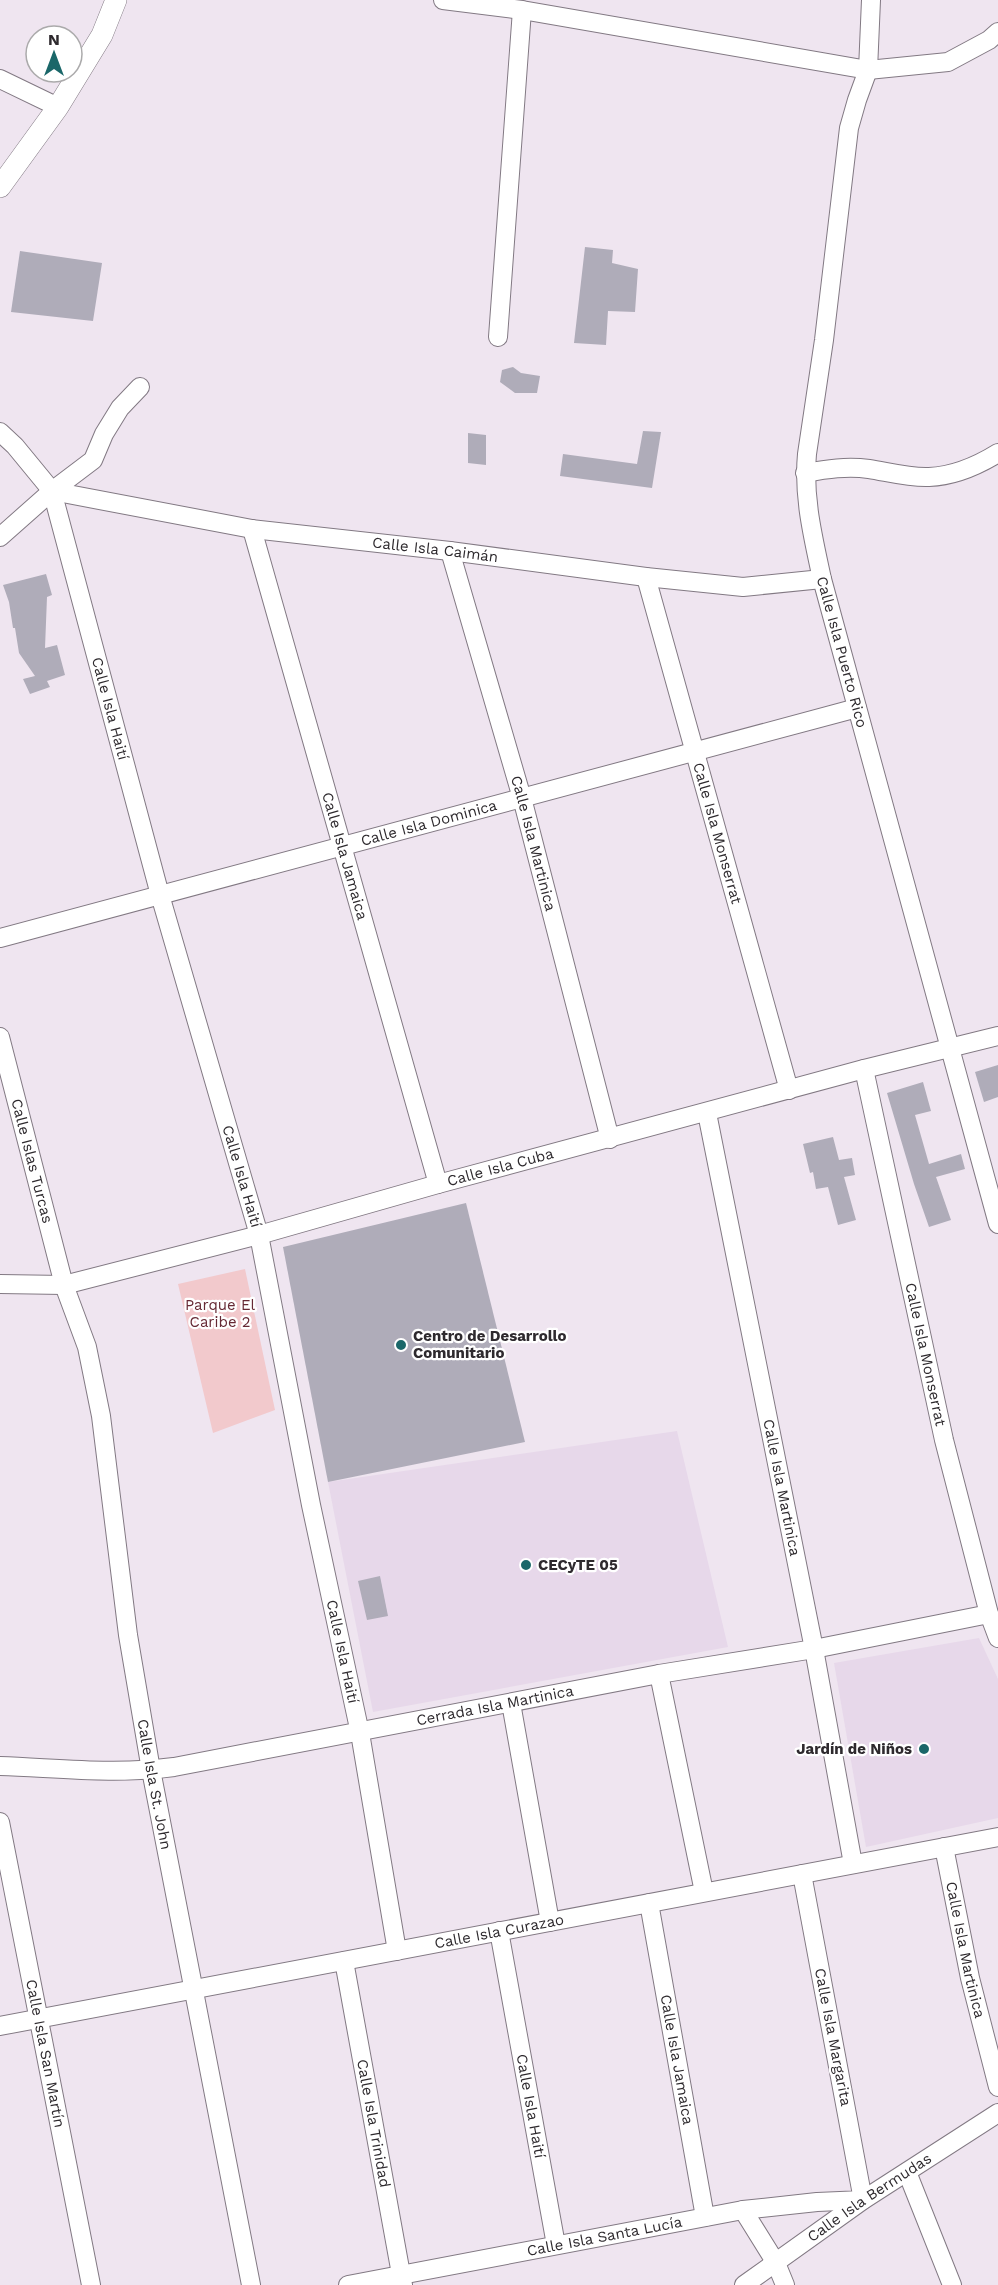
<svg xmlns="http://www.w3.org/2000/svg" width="998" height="2285" font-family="'Work Sans',sans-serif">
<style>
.built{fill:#e7d8ea}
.green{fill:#f2c9cc}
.building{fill:#afacb9}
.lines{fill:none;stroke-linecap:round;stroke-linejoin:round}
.minor-casing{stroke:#827983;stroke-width:20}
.tertiary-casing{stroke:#827983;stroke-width:22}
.minor{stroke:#fff;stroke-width:18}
.tertiary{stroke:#fff;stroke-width:21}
.poi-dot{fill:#1a6769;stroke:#fff;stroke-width:2}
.labels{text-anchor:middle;stroke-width:4.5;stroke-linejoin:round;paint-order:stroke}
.street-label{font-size:15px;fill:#2e2a2e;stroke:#fff}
.park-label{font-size:15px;fill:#662934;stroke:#fff}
.poi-label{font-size:15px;font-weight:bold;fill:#2e2a2e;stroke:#fff;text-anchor:start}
</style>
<rect width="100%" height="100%" fill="#efe5f0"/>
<!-- built -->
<g class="built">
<path d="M677,1431L728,1647L373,1712L328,1482Z"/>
<path d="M979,1638L998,1679V1818L866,1847L834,1663Z"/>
</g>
<!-- green -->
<path class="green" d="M245,1269L275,1410L213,1433L178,1284Z"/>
<!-- building -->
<g class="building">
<path d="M585,247L613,250L612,263L638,269L635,312L608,311L606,345L574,343Z"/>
<path d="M20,251L102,263L93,321L11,312Z"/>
<path d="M513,367L521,373L540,376L537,393H515L500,382L502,370Z"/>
<path d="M643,431L661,432L652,488L560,476L563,454L637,464Z"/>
<path d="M468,433L486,435V465L468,463Z"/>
<path d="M46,574L52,595L47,597L45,648L57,645L65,675L47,681L50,687L30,694L23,679L35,676L19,653L15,628H13L9,602L3,585Z"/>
<path d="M998,1065V1097L984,1102L975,1072Z"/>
<path d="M923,1082L931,1111L915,1115L929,1164L961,1154L965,1169L936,1177L951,1220L929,1227L914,1184L887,1093Z"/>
<path d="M833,1137L839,1160L852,1158L855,1175L844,1177L856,1220L838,1225L828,1187L816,1189L813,1172L810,1173L803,1144Z"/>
<path d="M466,1203L525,1442L328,1482L283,1247Z"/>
<path d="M380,1576L388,1616L367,1620L358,1581Z"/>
</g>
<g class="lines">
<defs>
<g id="minor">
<path d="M443,0L522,10L868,70L948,62L989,40L998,32"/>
<path id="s1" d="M871,0L868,70L857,100L849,128L824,340L807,454C803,497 813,537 822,579L998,1224"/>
<path d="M0,79L58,107"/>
<path d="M498,337L522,10"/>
<path id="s2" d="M0,432L15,446L52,491L160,895L259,1235L311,1505L360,1733L397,1951"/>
<path d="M805,473C827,469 847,466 869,469C888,472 910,478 929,477C954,476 977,466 998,453"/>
<path id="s3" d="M52,491L252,529L450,551L646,577L743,587L822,579"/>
<path id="s4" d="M252,529L438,1184"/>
<path d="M0,537L52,491L93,460L104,434L120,408L140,387"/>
<path id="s5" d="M450,551L522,798L610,1139"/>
<path id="s6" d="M646,577L789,1090"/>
<path id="s7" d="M0,938L857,708"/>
<path id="s8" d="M0,1037L64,1285L87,1347L101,1416L128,1635L151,1770L251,2285"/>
<path id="s9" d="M864,1069L944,1440L989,1614L998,1638"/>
<path id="s10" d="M707,1113L814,1649L853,1864"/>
<path id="s11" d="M0,1284L64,1285L259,1235L438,1184L864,1069L998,1036"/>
<path d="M659,1674L704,1892"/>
<path d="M511,1703L550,1922"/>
<path id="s12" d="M0,1766C58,1768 116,1775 174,1767L659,1674L814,1649L989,1614"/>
<path id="s13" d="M0,1822L91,2285"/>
<path id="s14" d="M944,1847L970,1978L998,2087"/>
<path id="s15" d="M649,1903L705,2217"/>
<path id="s16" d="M499,1931L556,2245"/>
<path id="s17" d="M344,1961L403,2285"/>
<path id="s18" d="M0,2026L998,1837"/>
<path d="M907,2172L952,2285"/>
<path d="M743,2210L776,2263L785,2285"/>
<path id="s19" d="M348,2285L743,2210L817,2202L863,2200L802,1874"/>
<path id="s20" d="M744,2285L863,2200L998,2113"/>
</g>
<path id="tertiary" d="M0,187L58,107L102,35L116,0"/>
</defs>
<!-- minor casing -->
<use href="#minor" class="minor-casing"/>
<!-- tertiary casing -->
<use href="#tertiary" class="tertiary-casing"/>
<!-- minor -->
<use href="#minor" class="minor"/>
<!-- tertiary -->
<use href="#tertiary" class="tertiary"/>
</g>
<!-- markers -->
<g class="poi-dot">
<circle cx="401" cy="1345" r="6"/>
<circle cx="526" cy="1565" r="6"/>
<circle cx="924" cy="1749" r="6"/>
</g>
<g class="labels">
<!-- street labels -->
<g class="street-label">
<text dy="5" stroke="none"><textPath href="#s3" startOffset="388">Calle Isla Caimán</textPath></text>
<text dy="5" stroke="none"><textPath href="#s1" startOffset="662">Calle Isla Puerto Rico</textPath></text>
<text dy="5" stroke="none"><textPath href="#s2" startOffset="304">Calle Isla Haití</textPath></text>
<text dy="5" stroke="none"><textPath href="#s7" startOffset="444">Calle Isla Dominica</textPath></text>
<text dy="5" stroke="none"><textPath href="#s6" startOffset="266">Calle Isla Monserrat</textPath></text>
<text dy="5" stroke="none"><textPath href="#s5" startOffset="304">Calle Isla Martinica</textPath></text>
<text dy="5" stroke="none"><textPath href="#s4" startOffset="340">Calle Isla Jamaica</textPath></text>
<text dy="5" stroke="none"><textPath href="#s8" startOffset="128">Calle Islas Turcas</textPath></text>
<text dy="5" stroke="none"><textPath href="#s11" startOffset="516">Calle Isla Cuba</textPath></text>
<text dy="5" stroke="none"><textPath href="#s2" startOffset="790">Calle Isla Haití</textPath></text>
<text dy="5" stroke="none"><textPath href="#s9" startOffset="292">Calle Isla Monserrat</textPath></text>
<text dy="5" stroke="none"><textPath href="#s10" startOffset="382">Calle Isla Martinica</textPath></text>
<text dy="5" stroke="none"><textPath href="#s2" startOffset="1276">Calle Isla Haití</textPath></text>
<text dy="5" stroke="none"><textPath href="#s12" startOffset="501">Cerrada Isla Martinica</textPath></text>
<text dy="5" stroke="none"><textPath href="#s8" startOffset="765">Calle Isla St. John</textPath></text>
<text dy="5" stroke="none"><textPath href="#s18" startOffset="508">Calle Isla Curazao</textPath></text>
<text dy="5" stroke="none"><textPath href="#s14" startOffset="105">Calle Isla Martinica</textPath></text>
<text transform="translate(833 2037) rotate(79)" y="5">Calle Isla Margarita</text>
<text dy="5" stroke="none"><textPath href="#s13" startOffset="236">Calle Isla San Martín</textPath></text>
<text dy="5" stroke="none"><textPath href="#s15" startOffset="159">Calle Isla Jamaica</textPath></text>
<text dy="5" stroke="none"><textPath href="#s16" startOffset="178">Calle Isla Haití</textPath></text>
<text dy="5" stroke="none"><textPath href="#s17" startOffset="165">Calle Isla Trinidad</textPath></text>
<text dy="5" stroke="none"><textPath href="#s20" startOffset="153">Calle Isla Bermudas</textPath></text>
<text dy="5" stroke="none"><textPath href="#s19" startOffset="261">Calle Isla Santa Lucía</textPath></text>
</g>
<!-- park labels -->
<g class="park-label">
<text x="220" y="1310">Parque El<tspan x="220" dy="17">Caribe 2</tspan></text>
</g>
<!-- poi labels -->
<g class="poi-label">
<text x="413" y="1341">Centro de Desarrollo<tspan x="413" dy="17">Comunitario</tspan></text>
<text x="538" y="1570">CECyTE 05</text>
<text x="912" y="1754" text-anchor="end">Jardín de Niños</text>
</g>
</g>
<!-- north arrow -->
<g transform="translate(54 54)"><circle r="28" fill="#ffffff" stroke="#abaaab" stroke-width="1.5"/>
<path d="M0-4.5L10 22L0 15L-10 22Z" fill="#1a6769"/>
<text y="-9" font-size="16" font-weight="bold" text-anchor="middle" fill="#2e2a2e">N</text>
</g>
</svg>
